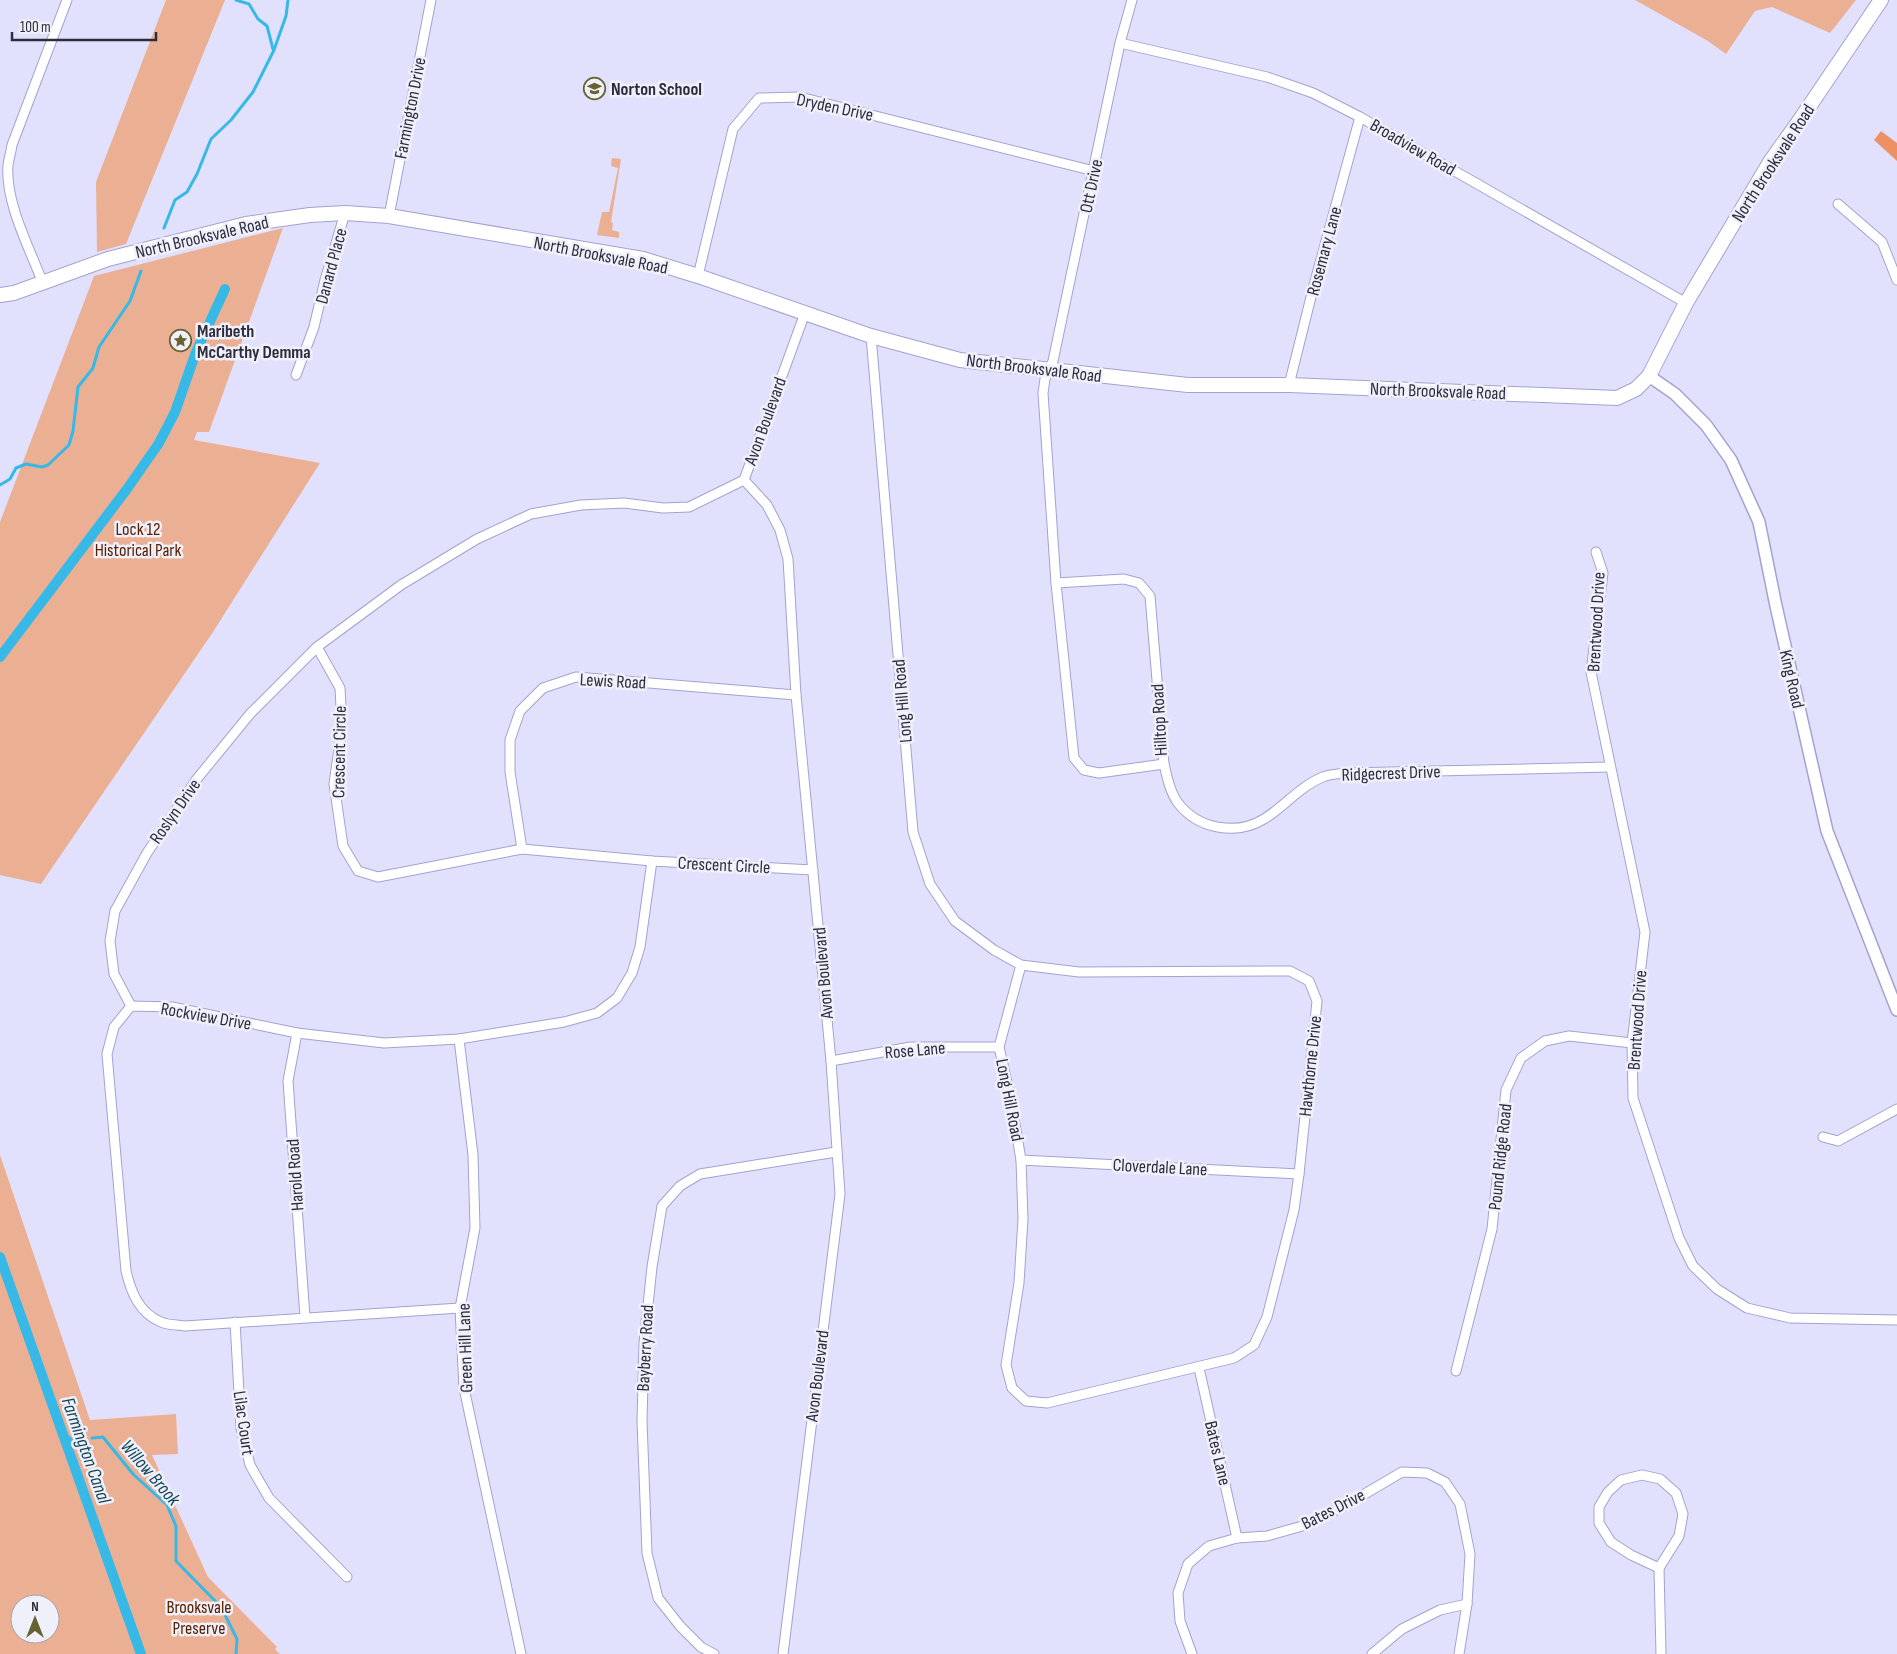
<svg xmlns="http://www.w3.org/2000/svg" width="1897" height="1654" font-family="'Sofia Sans Condensed',sans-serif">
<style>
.green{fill:#ebaf93;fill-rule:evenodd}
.forest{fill:#ed9165}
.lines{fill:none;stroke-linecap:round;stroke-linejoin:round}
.stream{stroke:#36b9e6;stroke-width:3}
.canal{stroke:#36b9e6;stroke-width:10}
.minor-casing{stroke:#a3a2d0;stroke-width:11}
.tertiary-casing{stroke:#a3a2d0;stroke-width:14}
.secondary-casing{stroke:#a3a2d0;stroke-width:16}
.minor{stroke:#fff;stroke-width:9}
.tertiary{stroke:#fff;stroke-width:11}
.secondary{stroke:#fff;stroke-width:14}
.labels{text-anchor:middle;stroke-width:5;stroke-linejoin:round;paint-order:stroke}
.poi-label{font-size:18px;font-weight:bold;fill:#2d2c3e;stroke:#f0f0fa;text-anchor:start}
.street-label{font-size:18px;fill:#2d2c3e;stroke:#f0f0fa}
.park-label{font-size:18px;fill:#582000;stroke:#f0f0fa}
.water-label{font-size:19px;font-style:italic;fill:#12475a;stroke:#f0f0fa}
</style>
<rect width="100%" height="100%" fill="#e1e1fe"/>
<!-- green -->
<g class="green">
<path d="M166,0H225L126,244L97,252L96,182Z"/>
<path d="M1635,0H1856L1830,33L1772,7L1755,11L1726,54L1708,41Z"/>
<path d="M612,158L621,159L611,222L613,223L612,230L619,232V238L597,235L602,212H609L618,168L611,166Z"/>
<path d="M283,228L209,432H197L194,440L320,463L213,632L41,884L0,875V522L94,276Z"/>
<path d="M0,1155L90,1420L176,1414L178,1454L152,1455L208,1577L277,1647L275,1649L280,1654H0ZM20,1604H50V1634H20Z"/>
</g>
<!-- forest -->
<path class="forest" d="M1881,131L1897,143V161L1874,140Z"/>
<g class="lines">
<!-- stream -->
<g class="stream">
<path d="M236,0L249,4L258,19L267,26L273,49"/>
<path d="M164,228L175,200L187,192L197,174L211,139L231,120L253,92L274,50L286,16L288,0"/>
<path d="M0,485L10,479L16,468L26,464L42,467L48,465L69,445L73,431L78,387L93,368L99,347L130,301L141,271"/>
<path d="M63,1433L72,1440"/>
<path d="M92,1438L103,1437L133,1474L167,1505L176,1526V1561L221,1607L237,1639L236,1654"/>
</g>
<!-- canal -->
<g class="canal">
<path d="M0,657L127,489L159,443L175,412L196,352L225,289"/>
<path d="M0,1257L141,1654"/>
</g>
<defs>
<g id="minor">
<path d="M1132,0L1120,43L1053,361L1045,379L1043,393L1056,583L1074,758L1084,770L1099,773L1164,764"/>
<path d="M1120,43L1267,77L1313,93L1360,117L1686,303"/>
<path d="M1838,204L1882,242L1897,280"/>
<path d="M389,216L431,0"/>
<path d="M698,276L733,129L759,98L800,97L1094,171"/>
<path d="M42,281C29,247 5,202 8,165C9,158 11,152 12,145L67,0"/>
<path d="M871,336L913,832L930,884L955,921L994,950L1021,965L1079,972L1290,971L1309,981L1317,1001L1299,1174L1294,1210L1267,1317L1254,1345L1234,1358L1047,1403L1026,1401L1012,1388L1006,1365L1019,1283L1023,1219L1021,1160L1011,1100L999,1047L1021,965"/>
<path d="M296,375L314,327L325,280L345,213"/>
<path d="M1289,385L1314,285L1360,117"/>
<path d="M1596,552L1603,573L1591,672L1645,932L1632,1043L1633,1098L1679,1238L1693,1266L1717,1289L1747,1308L1790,1318L1897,1320"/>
<path d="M1056,583L1124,579L1139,583L1150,596L1164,764C1167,777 1170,792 1178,803C1198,829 1236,836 1264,819C1284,807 1300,786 1323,777C1330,774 1338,774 1346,773L1610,767"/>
<path d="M317,647L340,688L342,727L334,784L343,846L358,871L378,877L522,849L652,861L813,870"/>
<path d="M522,849L510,772V740L520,711L543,688L576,677L796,695"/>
<path d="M131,1006L114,974L110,941L115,911L147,853L196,780L250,714L317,647L401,585L477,539L531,514L581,505L624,503L663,508L689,507L744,480"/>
<path d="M297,1033L288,1081L305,1317"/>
<path d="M459,1039L473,1155L475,1228L460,1308L464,1388L521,1654"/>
<path d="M831,1061L911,1047H999"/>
<path d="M1823,1137L1838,1141L1897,1109"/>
<path d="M1021,1160L1299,1174"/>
<path d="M460,1308L185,1326C178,1325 168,1325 161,1322C139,1313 131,1292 126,1271L107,1054L114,1027L131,1006L172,1007L297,1033L384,1043L459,1039L564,1022L597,1013L617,998L632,973L640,947L652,861"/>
<path d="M235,1322L241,1428L250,1465L269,1498L347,1577"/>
<path d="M1199,1368L1237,1538"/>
<path d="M1456,1371L1492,1229L1506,1090L1521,1058L1545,1041L1569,1036L1632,1043"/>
<path d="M1642,1475L1660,1479L1676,1493L1683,1514L1679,1536L1659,1568L1631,1555L1611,1542L1599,1523V1507L1608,1492L1621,1480Z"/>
<path d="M1659,1568L1661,1654"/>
<path d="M714,1654L701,1647L680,1626L658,1598L647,1553L642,1421L644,1343L652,1267L662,1206L680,1186L700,1174L836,1152"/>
<path d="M783,1654L840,1194L831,1061L796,695L788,559L780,530L767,505L744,480L805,313"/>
<path d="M1192,1654L1180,1621L1178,1593L1188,1564L1209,1546L1237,1538L1267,1536L1306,1525L1346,1505L1402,1472L1427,1473L1445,1482L1460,1504L1470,1554L1467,1604L1459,1654"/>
<path d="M1372,1654L1402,1629L1440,1610L1467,1604"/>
</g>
<path id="tertiary" d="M1649,376L1675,394L1706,425L1731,460L1759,522L1776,606L1827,831L1897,1010"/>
<path id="secondary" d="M0,295L14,293L108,259L246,224L310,215L345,213L389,216L643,259L698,276L871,336L960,360L1188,385H1289L1617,398L1636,389L1649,376L1686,303L1770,162L1802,117L1881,0"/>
</defs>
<!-- minor casing -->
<use href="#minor" class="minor-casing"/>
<!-- tertiary casing -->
<use href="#tertiary" class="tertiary-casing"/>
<!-- secondary casing -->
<use href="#secondary" class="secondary-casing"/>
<!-- minor -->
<use href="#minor" class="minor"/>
<!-- tertiary -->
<use href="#tertiary" class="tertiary"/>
<!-- secondary -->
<use href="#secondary" class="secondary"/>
</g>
<!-- icons -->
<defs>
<symbol id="school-ring" viewBox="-11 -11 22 22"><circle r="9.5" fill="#f0f0fa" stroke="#666330" stroke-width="1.5"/><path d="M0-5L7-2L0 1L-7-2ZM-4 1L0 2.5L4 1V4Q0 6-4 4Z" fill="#666330"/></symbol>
<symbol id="sight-ring" viewBox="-11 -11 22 22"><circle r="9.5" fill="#f0f0fa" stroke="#666330" stroke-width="1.5"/><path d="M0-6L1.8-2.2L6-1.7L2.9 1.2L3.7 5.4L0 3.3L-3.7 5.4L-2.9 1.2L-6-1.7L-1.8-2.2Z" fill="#666330"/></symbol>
</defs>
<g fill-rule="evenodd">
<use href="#school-ring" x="582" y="76" width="25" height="25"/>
<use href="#sight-ring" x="168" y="328" width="25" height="25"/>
</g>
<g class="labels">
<!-- poi labels -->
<g class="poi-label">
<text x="611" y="95">Norton School</text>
<text x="197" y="337">Maribeth<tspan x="197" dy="21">McCarthy Demma</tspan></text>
</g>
<!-- street labels -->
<g class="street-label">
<text transform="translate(835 107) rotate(12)" y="6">Dryden Drive</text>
<text transform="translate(410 108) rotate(-79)" y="6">Farmington Drive</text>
<text transform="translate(1413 147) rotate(30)" y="6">Broadview Road</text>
<text transform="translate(1773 163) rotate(-57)" y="6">North Brooksvale Road</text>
<text transform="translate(1091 186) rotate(-78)" y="6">Ott Drive</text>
<text transform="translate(202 237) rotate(-13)" y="6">North Brooksvale Road</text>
<text transform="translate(1324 251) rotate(-75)" y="6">Rosemary Lane</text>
<text transform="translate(601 255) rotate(11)" y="6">North Brooksvale Road</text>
<text transform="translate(331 266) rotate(-75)" y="6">Danard Place</text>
<text transform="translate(1034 368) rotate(7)" y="6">North Brooksvale Road</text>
<text transform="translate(1438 391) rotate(2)" y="6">North Brooksvale Road</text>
<text transform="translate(765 421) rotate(-70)" y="6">Avon Boulevard</text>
<text transform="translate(1596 622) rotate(-87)" y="6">Brentwood Drive</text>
<text transform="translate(1792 679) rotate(77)" y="6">King Road</text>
<text transform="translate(613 681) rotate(3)" y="6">Lewis Road</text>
<text transform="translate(902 701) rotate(-95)" y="6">Long Hill Road</text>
<text transform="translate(1159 720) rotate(-93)" y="6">Hilltop Road</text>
<text transform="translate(339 752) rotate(-89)" y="6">Crescent Circle</text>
<text transform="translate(1391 773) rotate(-2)" y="6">Ridgecrest Drive</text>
<text transform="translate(175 811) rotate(-55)" y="6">Roslyn Drive</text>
<text transform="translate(724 865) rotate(3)" y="6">Crescent Circle</text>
<text transform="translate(823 973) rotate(-95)" y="6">Avon Boulevard</text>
<text transform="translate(206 1016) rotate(10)" y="6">Rockview Drive</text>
<text transform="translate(1637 1020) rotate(-86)" y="6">Brentwood Drive</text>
<text transform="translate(915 1050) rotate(-5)" y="6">Rose Lane</text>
<text transform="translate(1310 1066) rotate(-84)" y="6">Hawthorne Drive</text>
<text transform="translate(1010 1100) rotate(79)" y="6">Long Hill Road</text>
<text transform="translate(1500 1157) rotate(-84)" y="6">Pound Ridge Road</text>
<text transform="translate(1160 1167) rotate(3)" y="6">Cloverdale Lane</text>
<text transform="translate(295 1175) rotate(-94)" y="6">Harold Road</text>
<text transform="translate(465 1348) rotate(-92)" y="6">Green Hill Lane</text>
<text transform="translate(645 1348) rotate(-87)" y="6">Bayberry Road</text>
<text transform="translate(817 1376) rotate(-83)" y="6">Avon Boulevard</text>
<text transform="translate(244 1423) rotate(82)" y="6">Lilac Court</text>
<text transform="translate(1218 1453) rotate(77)" y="6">Bates Lane</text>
<text transform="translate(1333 1509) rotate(-27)" y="6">Bates Drive</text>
</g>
<!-- park labels -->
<g class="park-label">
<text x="138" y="535">Lock 12<tspan x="138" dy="21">Historical Park</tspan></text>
<text x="199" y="1613">Brooksvale<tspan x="199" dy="21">Preserve</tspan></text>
</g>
<!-- water labels -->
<g class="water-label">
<text transform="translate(87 1450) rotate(70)" y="7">Farmington Canal</text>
<text transform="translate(151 1472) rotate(49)" y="7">Willow Brook</text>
</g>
</g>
<!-- north arrow -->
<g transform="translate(35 1619)"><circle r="24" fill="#f0f0fa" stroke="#a2a2af"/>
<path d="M0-4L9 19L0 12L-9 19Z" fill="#666330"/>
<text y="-8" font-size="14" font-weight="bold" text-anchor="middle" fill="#2d2c3e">N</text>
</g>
<!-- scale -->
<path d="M12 32v8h144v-8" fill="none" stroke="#2d2c3e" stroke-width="2.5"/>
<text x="20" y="32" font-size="15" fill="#2d2c3e" stroke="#f0f0fa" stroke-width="4" paint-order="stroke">100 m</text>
</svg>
